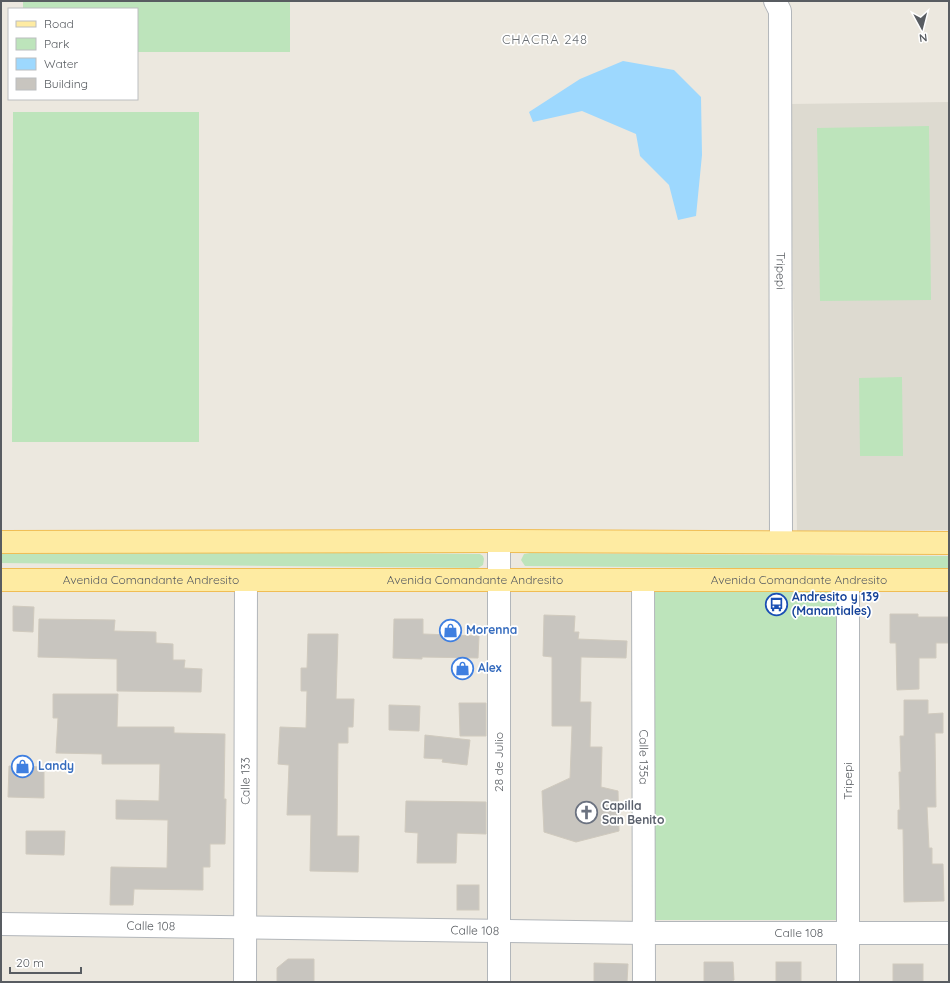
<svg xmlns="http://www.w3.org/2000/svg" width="950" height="983" font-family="Quicksand,sans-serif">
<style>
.education{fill:#dddad0}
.green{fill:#bde4bb}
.water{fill:#9dd8fe}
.building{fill:#c8c5bf;stroke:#d0cabe}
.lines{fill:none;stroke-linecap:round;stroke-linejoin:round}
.minor-casing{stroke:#b2b6ba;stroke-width:24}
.major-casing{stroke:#f0bd54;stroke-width:24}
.minor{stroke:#fff;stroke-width:22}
.major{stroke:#feeba2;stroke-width:22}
.labels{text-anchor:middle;stroke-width:3.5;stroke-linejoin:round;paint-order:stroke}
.street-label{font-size:12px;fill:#585c61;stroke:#fff}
.transit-label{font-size:12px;font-weight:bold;fill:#164399;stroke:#fff;text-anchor:start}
.shop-label{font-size:12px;font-weight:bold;fill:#366cbe;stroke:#fff;text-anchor:start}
.worship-label{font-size:12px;font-weight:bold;fill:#5b616d;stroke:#fff;text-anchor:start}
.neighbourhood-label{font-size:13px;letter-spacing:1px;fill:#696e73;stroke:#fff}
</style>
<rect width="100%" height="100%" fill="#ece8df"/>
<!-- education -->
<path class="education" d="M949,102V530L797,532L790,104Z"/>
<!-- green -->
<g class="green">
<path d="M23,1H290V52H137V9H23Z"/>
<path d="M13,112H199V442H12Z"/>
<path d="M929,126L931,300L820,301L817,128Z"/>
<path d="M902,377L903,456H860L859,378Z"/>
<path d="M1,550L480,554L483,556L484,559L483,565L478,568L1,563Z"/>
<path d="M530,553L949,556V570L525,566L521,560L524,554Z"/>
<path d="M647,589L841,591L842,920H650Z"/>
</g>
<!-- water -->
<path class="water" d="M623,61L674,70L701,97L702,155L696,216L678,220L669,185L640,156L636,134L582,111L533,122L529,112L580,79Z"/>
<!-- building -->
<g class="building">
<path d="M13,606L34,607L33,632L13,631Z"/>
<path d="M890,614H918V617H949V643H936V658H919V689L897,690L896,643H890Z"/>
<path d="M544,615L575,616L574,632H579L578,639L627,641L626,658L581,657L580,702H591L590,747H602L601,787L618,791L619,831L576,842L544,832L542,791L570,778L572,726H552V657L543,656Z"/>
<path d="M39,619L115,620L114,631L156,632V643L173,644V660H185L184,668L202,669L201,692L117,691V659L38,657Z"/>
<path d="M394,619H423V634L479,636L478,658L422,657V659L393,658Z"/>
<path d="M308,634H338L336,699H354L353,727H348V743H338L337,836H359L358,872L310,871L311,815H287L289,765L278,764L280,727L306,728L307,691H301V668H307Z"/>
<path d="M53,694H118L117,727H174V733L225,734L224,799H226L225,844H210V867H203V890L134,889L133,905H110L111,867L167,868L168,820L116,819V800L159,801L160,764H102V754L56,753L58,718H53Z"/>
<path d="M904,700H928V714L943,713V733H935L936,807H927L929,848H932V864H943L944,901L904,902L903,829H898V810H900L899,772H901L900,736H904Z"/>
<path d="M459,703H486V736H460Z"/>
<path d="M389,705L420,706L419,731L389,730Z"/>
<path d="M425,735L470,740L467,765L442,762L443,759L424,758Z"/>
<path d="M9,766L44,767V798L8,797Z"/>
<path d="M406,801L486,802V834L457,833L456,863H417L418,833L405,832Z"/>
<path d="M26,831H65L64,855L26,854Z"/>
<rect x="457" y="885" width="22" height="25"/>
<path d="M288,959H314V982H277V968Z"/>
<path d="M704,962H733L734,980L732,981V982H704Z"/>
<rect x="776" y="962" width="25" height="20"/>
<path d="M594,963L628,964L627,982H594Z"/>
<rect x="893" y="964" width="30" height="18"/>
</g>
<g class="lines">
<defs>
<g id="minor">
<path id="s1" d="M775,1L780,11L781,542"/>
<path id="s2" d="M643,580L644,982"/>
<path d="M848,580V982"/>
<path id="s3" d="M1,924L644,933H949"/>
<path id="s4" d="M245,982L246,581"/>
<path d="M499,982V541"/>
</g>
<g id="major">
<path d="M1,542L499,541L949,543"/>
<path id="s5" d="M1,580H949"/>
</g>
</defs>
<!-- minor casing -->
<use href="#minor" class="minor-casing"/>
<!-- major casing -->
<use href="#major" class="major-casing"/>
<!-- minor -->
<use href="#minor" class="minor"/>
<!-- major -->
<use href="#major" class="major"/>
</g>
<!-- icons -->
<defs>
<symbol id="bus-ring" viewBox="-11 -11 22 22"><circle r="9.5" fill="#fff" stroke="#1a4fb4" stroke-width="1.5"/><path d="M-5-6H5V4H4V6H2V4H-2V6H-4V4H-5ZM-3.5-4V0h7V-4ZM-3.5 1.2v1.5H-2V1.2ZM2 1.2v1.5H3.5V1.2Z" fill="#1a4fb4"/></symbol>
<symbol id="shop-ring" viewBox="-11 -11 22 22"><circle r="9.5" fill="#fff" stroke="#3f7fe0" stroke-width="1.5"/><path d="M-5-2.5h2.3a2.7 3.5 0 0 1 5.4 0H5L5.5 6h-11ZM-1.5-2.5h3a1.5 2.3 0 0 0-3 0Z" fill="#3f7fe0"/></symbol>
<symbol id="church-ring" viewBox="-11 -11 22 22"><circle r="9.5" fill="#fff" stroke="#6b7280" stroke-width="1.5"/><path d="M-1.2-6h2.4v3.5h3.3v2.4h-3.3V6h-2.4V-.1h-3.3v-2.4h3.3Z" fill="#6b7280"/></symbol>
</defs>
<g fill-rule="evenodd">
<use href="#bus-ring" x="764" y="592" width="25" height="25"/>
<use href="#shop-ring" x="438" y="618" width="25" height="25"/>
<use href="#shop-ring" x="450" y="656" width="25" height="25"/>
<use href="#shop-ring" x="10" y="754" width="25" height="25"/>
<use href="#church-ring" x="574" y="800" width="25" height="25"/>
</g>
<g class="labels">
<!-- street labels -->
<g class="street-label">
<text dy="4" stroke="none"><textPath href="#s1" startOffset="271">Tripepi</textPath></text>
<text dy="4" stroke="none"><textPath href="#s5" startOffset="474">Avenida Comandante Andresito</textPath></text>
<text dy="4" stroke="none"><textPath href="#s5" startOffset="798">Avenida Comandante Andresito</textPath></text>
<text dy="4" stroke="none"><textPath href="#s5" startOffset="150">Avenida Comandante Andresito</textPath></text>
<text dy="4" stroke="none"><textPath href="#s2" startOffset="177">Calle 135a</textPath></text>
<text transform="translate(499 762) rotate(-90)" y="4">28 de Julio</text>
<text dy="4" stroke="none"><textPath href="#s4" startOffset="201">Calle 133</textPath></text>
<text transform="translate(848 781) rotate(-90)" y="4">Tripepi</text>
<text dy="4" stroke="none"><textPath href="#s3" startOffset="150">Calle 108</textPath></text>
<text dy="4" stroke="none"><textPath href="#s3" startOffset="474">Calle 108</textPath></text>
<text dy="4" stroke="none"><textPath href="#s3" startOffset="798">Calle 108</textPath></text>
</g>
<!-- transit labels -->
<g class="transit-label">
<text x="792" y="601">Andresito y 139<tspan x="792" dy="14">(Manantiales)</tspan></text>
</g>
<!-- shop labels -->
<g class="shop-label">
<text x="466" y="634">Morenna</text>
<text x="478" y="672">Alex</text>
<text x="38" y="770">Landy</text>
</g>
<!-- worship labels -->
<g class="worship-label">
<text x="602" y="810">Capilla<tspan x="602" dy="14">San Benito</tspan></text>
</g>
<!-- neighbourhood labels -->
<g class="neighbourhood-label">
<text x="545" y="44">CHACRA 248</text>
</g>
</g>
<!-- border -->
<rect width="950" height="983" fill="none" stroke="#585c61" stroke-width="4"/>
<!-- legend -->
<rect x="8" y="8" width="130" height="92" fill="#ffffff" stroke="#bcbec0"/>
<rect x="16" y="21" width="20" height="6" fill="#feeba2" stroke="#bcbec0"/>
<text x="44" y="28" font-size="12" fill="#585c61">Road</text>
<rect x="16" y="38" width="20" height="12" fill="#bde4bb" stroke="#bcbec0"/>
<text x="44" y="48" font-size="12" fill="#585c61">Park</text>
<rect x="16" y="58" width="20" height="12" fill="#9dd8fe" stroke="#bcbec0"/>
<text x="44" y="68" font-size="12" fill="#585c61">Water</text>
<rect x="16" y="78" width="20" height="12" fill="#c8c5bf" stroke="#bcbec0"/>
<text x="44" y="88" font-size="12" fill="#585c61">Building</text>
<!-- north arrow -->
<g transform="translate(922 28) rotate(173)" stroke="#ffffff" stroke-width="3" paint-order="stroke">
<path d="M0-3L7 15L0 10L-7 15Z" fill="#585c61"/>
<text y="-6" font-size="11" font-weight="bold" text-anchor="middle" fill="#585c61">N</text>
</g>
<!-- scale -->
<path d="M10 967v6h71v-6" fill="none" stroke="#585c61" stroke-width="2"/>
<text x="16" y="967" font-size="12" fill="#585c61" stroke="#ffffff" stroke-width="3" paint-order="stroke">20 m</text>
</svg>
